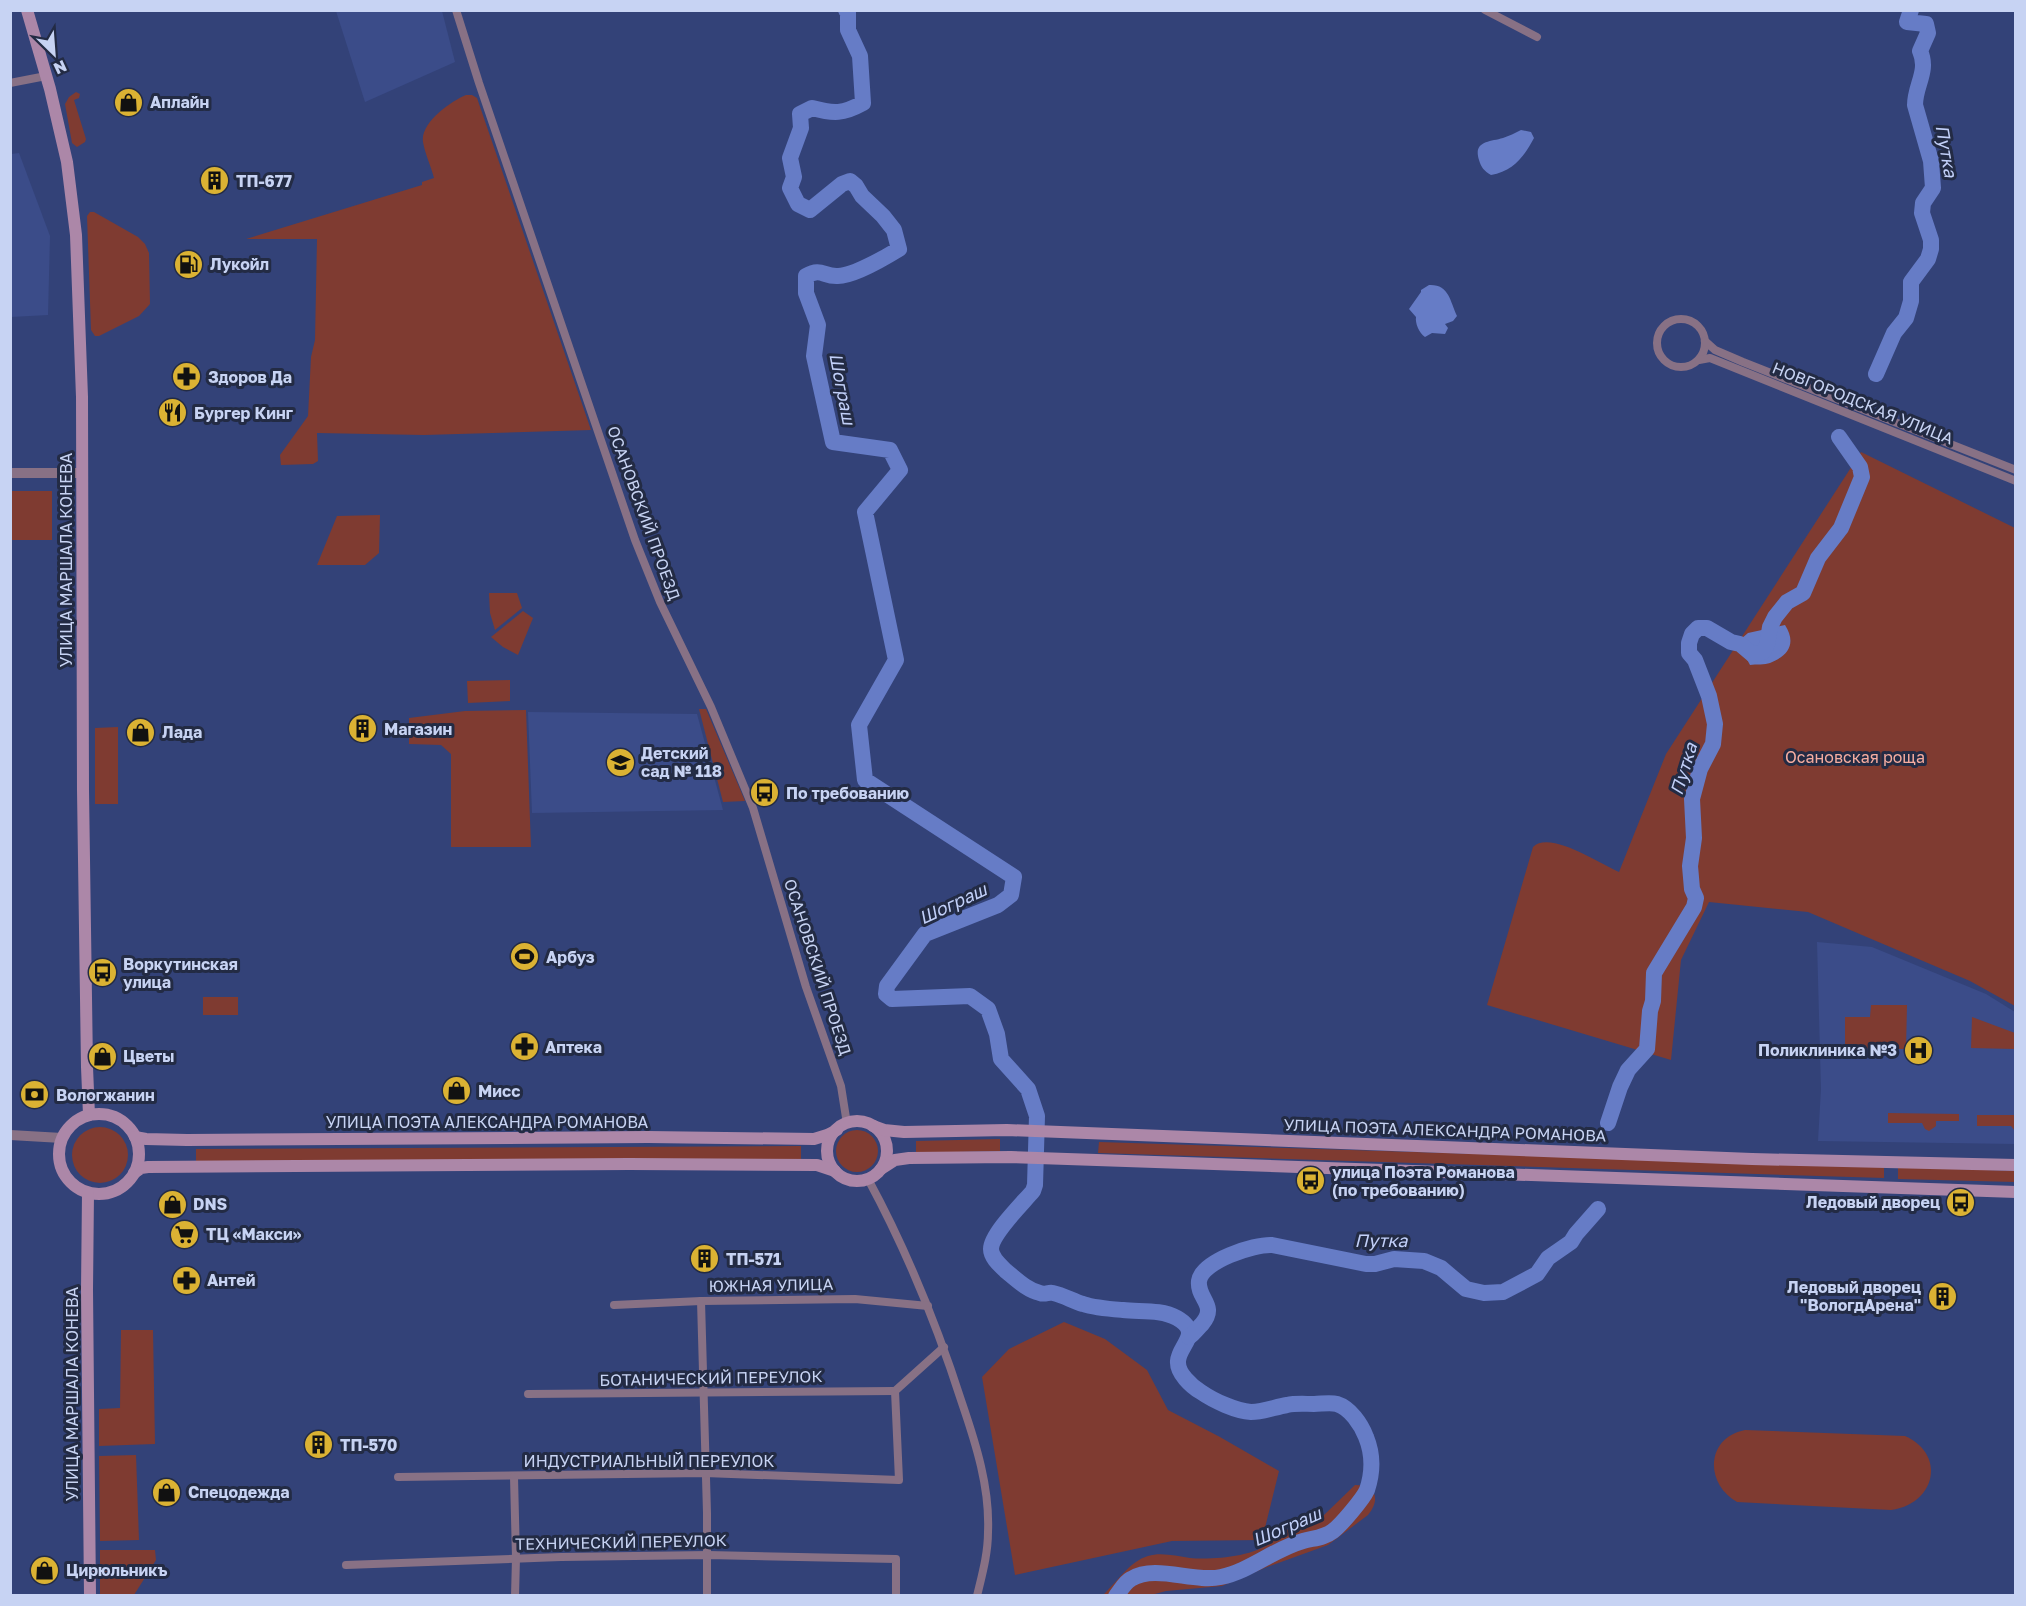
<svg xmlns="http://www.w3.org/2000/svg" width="2026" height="1606" font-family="'Golos Text',sans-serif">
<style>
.built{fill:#3b4c89}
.green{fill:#7f3b31}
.water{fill:#667cc6}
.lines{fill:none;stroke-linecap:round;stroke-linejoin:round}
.river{stroke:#667cc6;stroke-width:16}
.minor{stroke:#887185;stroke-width:8}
.tertiary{stroke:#887185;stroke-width:10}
.secondary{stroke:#ac87a8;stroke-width:12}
.labels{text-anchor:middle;stroke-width:6;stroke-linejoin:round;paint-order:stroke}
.poi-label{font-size:16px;font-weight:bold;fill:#c7d3f3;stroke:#232b44;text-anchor:start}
.street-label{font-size:16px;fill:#c7d3f3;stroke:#232b44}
.park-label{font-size:16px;fill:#f6ada0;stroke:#232b44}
.water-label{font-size:18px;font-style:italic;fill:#c2d0f9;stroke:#232b44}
</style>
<rect width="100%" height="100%" fill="#334278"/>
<!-- built -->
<g class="built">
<path d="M336,11H442L455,62L365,102Z"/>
<path d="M19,153L50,236L48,315L11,317V154Z"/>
<path d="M528,712L697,714L723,810L532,813Z"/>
<path d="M1817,942L1872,947L1986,994L2015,1012V1144L1818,1141L1821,1089Z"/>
</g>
<!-- green -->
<g class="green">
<path d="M76,92L80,94L79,98L74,100L86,139L85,142L77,147L72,143L65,104L69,97Z"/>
<path d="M466,95H472L477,98L591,430L424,435L317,433L318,461L313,464L281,465L280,455L308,416L311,357L315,340L317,239H246L422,185V182L434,178C431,166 425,154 423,142C420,123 451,101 466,95Z"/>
<path d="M90,212H94L138,237L145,244L149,253L150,304L139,316L99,336H95L91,330L87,216Z"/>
<path d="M1861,452L2015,528V1006L1970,981L1808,912L1709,902L1681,960L1671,1060L1487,1005L1533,847C1550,830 1600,864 1619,872L1666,754Z"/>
<rect x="11" y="491" width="41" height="49"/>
<path d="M380,515L379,553L365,565H317L337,516Z"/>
<path d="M489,593H517L522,608L495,630L490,613Z"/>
<path d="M523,611L533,618L518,655L503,647L491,637Z"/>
<path d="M510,680V701L468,703L467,681Z"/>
<path d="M699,709H706L745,801L723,802Z"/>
<path d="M526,710L531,847H451V754L441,745L409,744V718L465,711Z"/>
<path d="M118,727V804H95V728Z"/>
<rect x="203" y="997" width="35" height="18"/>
<path d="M1871,1005H1907L1906,1049L1845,1048V1017H1870Z"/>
<path d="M1972,1017L2015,1033V1049L1971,1048Z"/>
<path d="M1888,1113L1959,1114V1121H1936V1126L1929,1131L1925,1129L1922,1123H1888Z"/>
<path d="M1977,1115H2015V1131L2011,1126H1977Z"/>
<circle cx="100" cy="1155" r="28"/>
<circle cx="857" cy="1151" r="21"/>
<path d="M1000,1139V1151L916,1153V1141Z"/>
<path d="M1099,1142L1884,1167V1178L1098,1153Z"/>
<path d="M801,1146V1160L196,1162V1149Z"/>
<path d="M1898,1167L2015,1171V1182L1898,1179Z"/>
<path d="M1064,1322L1105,1339L1147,1370L1168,1410L1220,1437L1279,1471L1262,1540L1172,1541L1015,1575L982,1377L1009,1349Z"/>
<path d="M121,1330H153L155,1444L99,1446V1409L120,1408Z"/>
<path d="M1745,1430L1905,1436C1947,1455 1935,1504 1891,1510L1737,1502C1705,1484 1705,1438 1745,1430Z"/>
<path d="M136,1455L139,1540L100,1541L99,1456Z"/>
<path d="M1355,1485C1376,1485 1381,1499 1368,1515L1328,1545L1267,1567L1222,1586L1166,1591L1151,1595H1103C1116,1583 1130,1561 1148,1556C1161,1552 1176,1556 1190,1558C1211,1560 1254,1557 1271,1542C1274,1540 1276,1534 1279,1531L1307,1526L1324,1515Z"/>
<path d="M100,1550H155L156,1560L134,1595H100Z"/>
</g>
<!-- water -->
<g class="water">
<path d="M1521,130L1531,132L1534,138C1524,157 1513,171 1491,175C1484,171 1481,167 1479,160C1473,141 1489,142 1503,138C1509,136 1515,133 1521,130Z"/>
<path d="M1429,285C1449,284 1450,301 1457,316L1453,321L1445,324L1448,328L1445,334L1432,333L1425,337C1419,333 1415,323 1416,317L1409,309L1421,292V290Z"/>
<path d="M1785,625C1796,642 1790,655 1770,663C1765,665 1756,664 1750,665L1741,648V639L1748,633Z"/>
</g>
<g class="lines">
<!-- river -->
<g class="river">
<path d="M846,10L848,13V30L860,56L863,103C843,114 834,114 812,108L800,114L801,128L790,158L794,177L790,188L798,204L810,210L842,184L850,181L856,186L862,196L883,216L894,230L899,249C886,257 853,276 838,276C823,277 822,267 806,276V293L818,325L814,356L833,442L890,450L900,470L865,512L896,660L859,725L865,780L1014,877L1011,895L998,905L925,934L887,986L886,994L892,999L970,996L988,1009L997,1034L1001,1059L1028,1089L1037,1116L1035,1185L1033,1191C1023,1203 991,1234 991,1249C991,1258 1001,1266 1006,1271C1017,1280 1027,1290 1040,1293C1045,1295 1048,1292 1053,1293C1063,1295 1073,1301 1083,1304C1095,1308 1110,1309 1123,1310C1140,1312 1161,1309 1177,1318C1203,1333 1179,1345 1178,1361C1177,1373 1191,1386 1201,1392C1214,1401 1236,1411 1251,1412C1264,1412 1275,1407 1287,1405C1296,1403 1305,1404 1314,1404C1321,1404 1330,1402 1337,1404C1350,1408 1361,1424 1366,1437C1373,1454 1373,1472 1367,1490C1363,1499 1341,1525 1333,1531C1324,1538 1314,1538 1303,1541C1274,1549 1250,1571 1221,1577C1193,1583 1156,1564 1131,1579C1125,1582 1121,1590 1116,1596"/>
<path d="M1876,374L1894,333L1906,318L1911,301V282L1928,259L1931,249V240L1922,213L1923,203L1933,188L1931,161L1915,105C1915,85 1929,71 1920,51L1928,33L1926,24L1907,22L1911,10"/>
<path d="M1608,1123L1620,1087L1628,1070L1647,1049L1650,1011L1653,1001L1654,973L1694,907L1696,898L1692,889L1690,866L1694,838L1692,799L1700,769L1713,744L1715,724L1709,696L1695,660L1689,653V643L1692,634L1698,628H1707L1731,642L1740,644L1753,655L1763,652L1767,645L1770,627L1775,617L1787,602L1803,593L1818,558L1841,528L1862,477L1860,467L1839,437"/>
<path d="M1189,1337C1195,1333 1197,1329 1202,1324C1218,1305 1197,1299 1199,1281C1202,1261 1254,1244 1272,1245L1366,1264H1375L1394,1259L1424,1261L1441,1268L1466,1289L1484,1293L1503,1292L1537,1274L1548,1258L1571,1242L1576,1234L1598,1209"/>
</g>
<!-- minor -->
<g class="minor">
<path d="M456,10L479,83L635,540L660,602L711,707L753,808L806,987L841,1086L847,1124"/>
<path d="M1485,10L1537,37"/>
<path d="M10,83L46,76"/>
<circle cx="1681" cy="343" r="24"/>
<path d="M1705,341L1715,350L1743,362L2016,470"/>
<path d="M1699,360L1710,358L2016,481"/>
<path d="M868,1179C907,1251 937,1325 962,1403C976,1444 990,1488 988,1532C988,1554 982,1575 977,1596"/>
<path d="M701,1301L707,1513V1596"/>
<path d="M614,1305L701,1301L855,1299L928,1306"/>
<path d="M528,1394L895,1391"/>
<path d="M398,1477L705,1473L899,1480L895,1391L944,1347"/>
<path d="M514,1477L516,1558L515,1596"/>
<path d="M346,1565L561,1557L708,1555L896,1559V1596"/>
</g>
<!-- tertiary -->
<g class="tertiary">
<path d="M10,473H83"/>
<path d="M10,1135L62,1138"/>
</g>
<!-- secondary -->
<g class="secondary">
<path d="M27,10L50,89L67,162L76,235L82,397L83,790L87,1067L89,1115"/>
<circle cx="99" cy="1154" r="40"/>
<circle cx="857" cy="1151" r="30"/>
<path d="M873,1126L884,1130L904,1132L1007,1130L1752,1159L2016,1165"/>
<path d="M135,1137L146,1139L187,1140L648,1137L814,1139L827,1135L837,1130"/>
<path d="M881,1169L895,1160L909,1158L1011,1157L2016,1192"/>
<path d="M134,1173L141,1168L148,1167L629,1164L817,1165L835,1171"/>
<path d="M88,1193L87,1290L90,1596"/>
</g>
</g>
<!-- icons -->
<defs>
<symbol id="shop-disc" viewBox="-11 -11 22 22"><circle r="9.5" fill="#dbb233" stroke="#232b44"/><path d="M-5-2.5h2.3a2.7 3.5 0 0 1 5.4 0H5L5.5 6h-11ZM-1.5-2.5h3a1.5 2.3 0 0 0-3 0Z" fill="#111"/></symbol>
<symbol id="building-disc" viewBox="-11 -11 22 22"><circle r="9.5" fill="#dbb233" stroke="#232b44"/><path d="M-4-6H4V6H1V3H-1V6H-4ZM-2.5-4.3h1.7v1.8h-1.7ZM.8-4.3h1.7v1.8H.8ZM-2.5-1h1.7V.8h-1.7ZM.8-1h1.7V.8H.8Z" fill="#111"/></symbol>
<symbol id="fuel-disc" viewBox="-11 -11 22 22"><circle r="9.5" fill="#dbb233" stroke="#232b44"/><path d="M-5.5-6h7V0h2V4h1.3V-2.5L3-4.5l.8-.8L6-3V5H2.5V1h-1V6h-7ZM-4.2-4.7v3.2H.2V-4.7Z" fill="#111"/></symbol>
<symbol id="pharmacy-disc" viewBox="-11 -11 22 22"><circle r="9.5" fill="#dbb233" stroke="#232b44"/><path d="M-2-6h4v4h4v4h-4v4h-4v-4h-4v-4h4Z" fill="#111"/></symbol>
<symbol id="restaurant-disc" viewBox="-11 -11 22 22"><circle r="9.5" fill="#dbb233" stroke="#232b44"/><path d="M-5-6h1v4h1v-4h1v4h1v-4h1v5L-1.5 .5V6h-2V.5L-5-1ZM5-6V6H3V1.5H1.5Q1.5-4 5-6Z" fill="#111"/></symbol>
<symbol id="school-disc" viewBox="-11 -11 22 22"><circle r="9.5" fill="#dbb233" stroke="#232b44"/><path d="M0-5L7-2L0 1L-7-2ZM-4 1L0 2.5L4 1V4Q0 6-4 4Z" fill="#111"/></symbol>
<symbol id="bus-disc" viewBox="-11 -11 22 22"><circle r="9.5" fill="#dbb233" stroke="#232b44"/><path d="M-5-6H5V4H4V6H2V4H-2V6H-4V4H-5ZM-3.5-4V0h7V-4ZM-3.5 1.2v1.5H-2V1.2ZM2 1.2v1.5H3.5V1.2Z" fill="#111"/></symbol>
<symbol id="stadium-disc" viewBox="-11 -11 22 22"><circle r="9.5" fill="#dbb233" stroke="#232b44"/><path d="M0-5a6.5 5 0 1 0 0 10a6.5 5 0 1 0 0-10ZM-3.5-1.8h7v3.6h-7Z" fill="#111"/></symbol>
<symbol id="hospital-disc" viewBox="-11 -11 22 22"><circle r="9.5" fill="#dbb233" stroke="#232b44"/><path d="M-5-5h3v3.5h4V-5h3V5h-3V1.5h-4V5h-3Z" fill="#111"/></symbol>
<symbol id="bank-disc" viewBox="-11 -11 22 22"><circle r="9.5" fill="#dbb233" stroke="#232b44"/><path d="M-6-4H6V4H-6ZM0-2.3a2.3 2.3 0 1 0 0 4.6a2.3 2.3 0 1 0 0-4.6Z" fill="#111"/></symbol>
<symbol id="supermarket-disc" viewBox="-11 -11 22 22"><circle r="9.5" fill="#dbb233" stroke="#232b44"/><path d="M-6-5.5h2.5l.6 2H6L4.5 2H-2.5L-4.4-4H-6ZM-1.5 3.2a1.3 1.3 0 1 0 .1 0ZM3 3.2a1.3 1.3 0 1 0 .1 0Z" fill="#111"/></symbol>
</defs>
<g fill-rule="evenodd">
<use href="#shop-disc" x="112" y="86" width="33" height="33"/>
<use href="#building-disc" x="198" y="164" width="33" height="33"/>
<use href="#fuel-disc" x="172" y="248" width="33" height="33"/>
<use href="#pharmacy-disc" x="170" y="360" width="33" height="33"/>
<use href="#restaurant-disc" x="156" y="396" width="33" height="33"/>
<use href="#building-disc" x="346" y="712" width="33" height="33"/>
<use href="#shop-disc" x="124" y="716" width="33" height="33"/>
<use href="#school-disc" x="604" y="746" width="33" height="33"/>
<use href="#bus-disc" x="748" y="776" width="33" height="33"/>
<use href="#stadium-disc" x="508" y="940" width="33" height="33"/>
<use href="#bus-disc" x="86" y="956" width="33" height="33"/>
<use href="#pharmacy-disc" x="508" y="1030" width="33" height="33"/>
<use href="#hospital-disc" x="1902" y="1034" width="33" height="33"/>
<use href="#shop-disc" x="86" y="1040" width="33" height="33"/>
<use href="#shop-disc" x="440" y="1074" width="33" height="33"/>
<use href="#bank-disc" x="18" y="1078" width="33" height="33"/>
<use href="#bus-disc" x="1294" y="1164" width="33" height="33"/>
<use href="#bus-disc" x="1944" y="1186" width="33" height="33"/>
<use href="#shop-disc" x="156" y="1188" width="33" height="33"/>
<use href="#supermarket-disc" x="168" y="1218" width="33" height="33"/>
<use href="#building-disc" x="688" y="1242" width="33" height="33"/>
<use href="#pharmacy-disc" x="170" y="1264" width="33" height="33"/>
<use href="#building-disc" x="1926" y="1280" width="33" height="33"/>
<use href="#building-disc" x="302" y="1428" width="33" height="33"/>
<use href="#shop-disc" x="150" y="1476" width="33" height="33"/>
<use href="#shop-disc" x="28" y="1554" width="33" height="33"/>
</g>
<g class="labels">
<!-- poi labels -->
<g class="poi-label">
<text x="150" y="108">Аплайн</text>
<text x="236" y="187">ТП-677</text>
<text x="210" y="270">Лукойл</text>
<text x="208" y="383">Здоров Да</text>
<text x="194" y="419">Бургер Кинг</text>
<text x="384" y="735">Магазин</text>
<text x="162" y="738">Лада</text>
<text x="641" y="759">Детский<tspan x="641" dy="18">сад № 118</tspan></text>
<text x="786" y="799">По требованию</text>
<text x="546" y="963">Арбуз</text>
<text x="123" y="970">Воркутинская<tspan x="123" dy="18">улица</tspan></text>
<text x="545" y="1053">Аптека</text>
<text x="1897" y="1056" text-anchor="end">Поликлиника №3</text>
<text x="123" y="1062">Цветы</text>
<text x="478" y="1097">Мисс</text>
<text x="56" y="1101">Вологжанин</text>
<text x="1332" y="1178">улица Поэта Романова<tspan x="1332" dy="18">(по требованию)</tspan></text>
<text x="1940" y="1208" text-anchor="end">Ледовый дворец</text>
<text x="193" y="1210">DNS</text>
<text x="206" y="1240">ТЦ «Макси»</text>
<text x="726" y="1265">ТП-571</text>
<text x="207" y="1286">Антей</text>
<text x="1921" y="1293" text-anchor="end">Ледовый дворец<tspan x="1921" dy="18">"ВологдАрена"</tspan></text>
<text x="340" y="1451">ТП-570</text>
<text x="188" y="1498">Спецодежда</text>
<text x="66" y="1576">Цирюльникъ</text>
</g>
<!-- street labels -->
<g class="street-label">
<text transform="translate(1863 403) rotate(22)" y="6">НОВГОРОДСКАЯ УЛИЦА</text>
<text transform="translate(644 513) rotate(70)" y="6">ОСАНОВСКИЙ ПРОЕЗД</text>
<text transform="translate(66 560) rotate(-90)" y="6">УЛИЦА МАРШАЛА КОНЕВА</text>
<text transform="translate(818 967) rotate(72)" y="6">ОСАНОВСКИЙ ПРОЕЗД</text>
<text x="487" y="1128">УЛИЦА ПОЭТА АЛЕКСАНДРА РОМАНОВА</text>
<text transform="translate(1445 1130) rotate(2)" y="6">УЛИЦА ПОЭТА АЛЕКСАНДРА РОМАНОВА</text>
<text transform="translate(771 1285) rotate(-1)" y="6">ЮЖНАЯ УЛИЦА</text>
<text transform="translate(711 1378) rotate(-1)" y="6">БОТАНИЧЕСКИЙ ПЕРЕУЛОК</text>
<text transform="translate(72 1394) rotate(-90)" y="6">УЛИЦА МАРШАЛА КОНЕВА</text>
<text x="649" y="1467">ИНДУСТРИАЛЬНЫЙ ПЕРЕУЛОК</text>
<text transform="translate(621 1542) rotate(-1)" y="6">ТЕХНИЧЕСКИЙ ПЕРЕУЛОК</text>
</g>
<!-- park labels -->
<g class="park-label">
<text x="1855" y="763">Осановская роща</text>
</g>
<!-- water labels -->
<g class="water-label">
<text transform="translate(1946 151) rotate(80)" y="6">Путка</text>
<text transform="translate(842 389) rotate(79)" y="6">Шограш</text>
<text transform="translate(1684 769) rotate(-73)" y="6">Путка</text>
<text transform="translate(953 904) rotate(-25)" y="6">Шограш</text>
<text x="1381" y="1247">Путка</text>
<text transform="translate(1287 1527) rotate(-23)" y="6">Шограш</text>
</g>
</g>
<!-- border -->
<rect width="2026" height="1606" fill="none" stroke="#c7d3f3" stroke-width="24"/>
<!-- north arrow -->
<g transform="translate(54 54) rotate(155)" stroke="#232b44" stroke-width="4.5" paint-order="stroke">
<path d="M0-4.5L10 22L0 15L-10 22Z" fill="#c7d3f3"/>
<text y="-9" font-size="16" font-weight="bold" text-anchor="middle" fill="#c7d3f3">N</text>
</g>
</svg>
